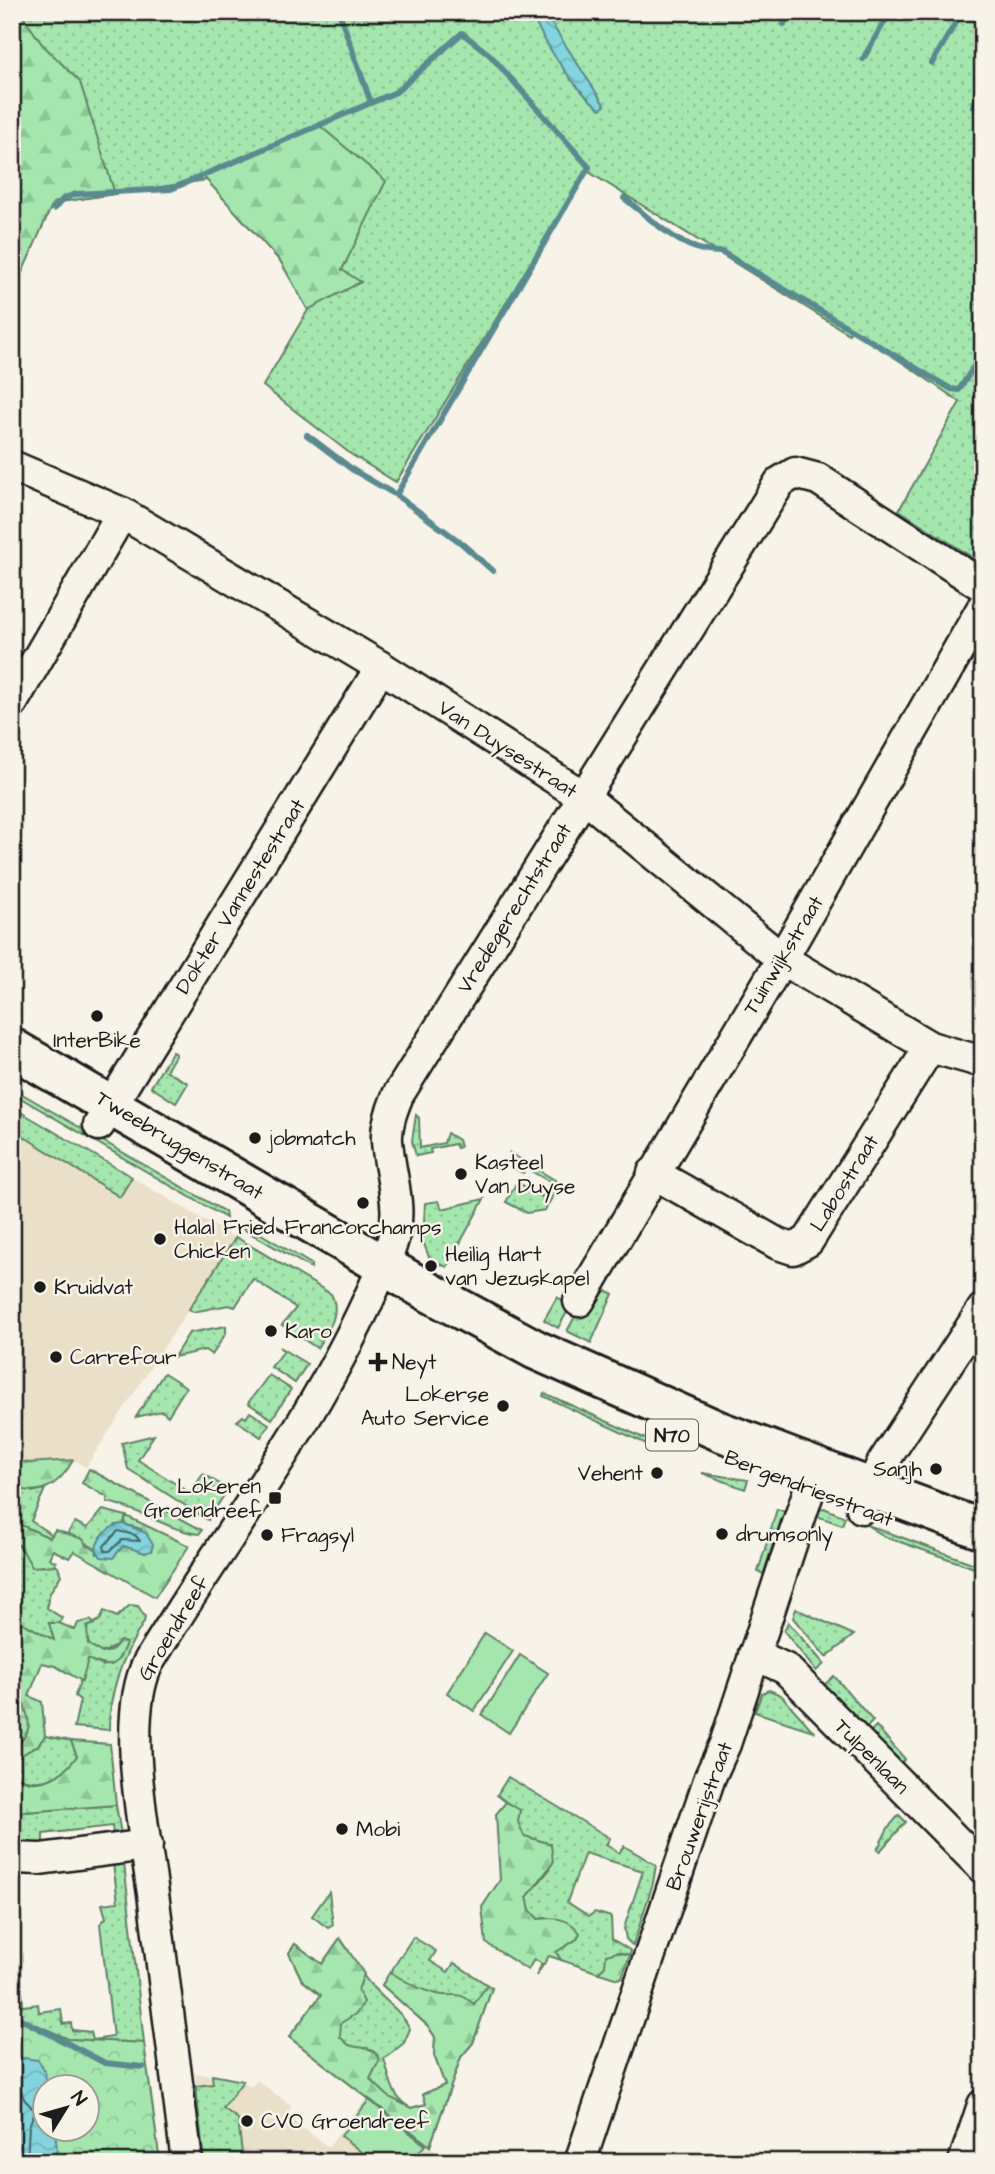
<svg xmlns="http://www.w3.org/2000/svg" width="995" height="2174" font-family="'Architects Daughter',sans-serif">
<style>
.built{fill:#eadfc9}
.grass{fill:url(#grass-dots);stroke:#608166;stroke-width:2}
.forest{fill:url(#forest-firs);stroke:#608166;stroke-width:2}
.park{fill:url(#park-crowns);stroke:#608166;stroke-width:2;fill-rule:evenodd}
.pitch{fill:#a5e6af;stroke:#608166;stroke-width:2}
.water{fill:url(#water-waves);stroke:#5a8a8f;stroke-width:2}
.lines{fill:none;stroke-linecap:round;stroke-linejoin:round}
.shore{stroke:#456669;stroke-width:2}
.stream{stroke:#5a8a8f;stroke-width:6}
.minor-casing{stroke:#1c1c1c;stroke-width:35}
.major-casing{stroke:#1c1c1c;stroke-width:44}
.minor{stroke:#f7f3e8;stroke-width:30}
.major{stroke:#f7f3e8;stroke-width:38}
.poi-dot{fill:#1c1c1c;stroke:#f7f3e8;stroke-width:2.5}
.labels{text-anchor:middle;stroke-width:5;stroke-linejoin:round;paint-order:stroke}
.shield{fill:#f7f3e8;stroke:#5e5c59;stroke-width:2}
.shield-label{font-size:19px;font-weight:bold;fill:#1c1c1c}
.street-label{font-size:21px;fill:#1c1c1c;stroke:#f7f3e8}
.poi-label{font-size:21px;fill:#1c1c1c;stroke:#f7f3e8;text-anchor:start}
</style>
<defs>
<pattern id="grass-dots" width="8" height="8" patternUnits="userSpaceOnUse" patternTransform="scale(1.75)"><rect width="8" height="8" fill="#a5e6af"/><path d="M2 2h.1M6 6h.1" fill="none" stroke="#8dc596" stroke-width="1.8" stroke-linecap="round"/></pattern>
<pattern id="forest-firs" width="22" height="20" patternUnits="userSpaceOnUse" patternTransform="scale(1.75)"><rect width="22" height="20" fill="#a5e6af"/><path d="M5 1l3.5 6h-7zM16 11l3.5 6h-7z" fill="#8dc596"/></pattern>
<pattern id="park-crowns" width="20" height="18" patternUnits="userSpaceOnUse" patternTransform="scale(1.75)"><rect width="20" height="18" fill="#a5e6af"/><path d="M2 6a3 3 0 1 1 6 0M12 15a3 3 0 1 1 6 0" fill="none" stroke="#8dc596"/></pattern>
<pattern id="water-waves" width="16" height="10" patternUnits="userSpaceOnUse" patternTransform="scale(1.75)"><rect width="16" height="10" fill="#83d4dc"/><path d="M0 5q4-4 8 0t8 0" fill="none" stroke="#71b5bc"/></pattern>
</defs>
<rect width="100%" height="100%" fill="#f7f3e8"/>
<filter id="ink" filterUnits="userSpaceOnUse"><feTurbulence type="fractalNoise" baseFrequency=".0143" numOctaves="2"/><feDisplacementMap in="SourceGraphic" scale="14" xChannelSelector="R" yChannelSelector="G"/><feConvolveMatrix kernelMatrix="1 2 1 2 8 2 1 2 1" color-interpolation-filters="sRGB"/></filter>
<g filter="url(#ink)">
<!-- built -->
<g class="built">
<path d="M12,1107L235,1238L86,1467L72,1459L28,1463L12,1458Z"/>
<path d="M195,2073L243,2081L251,2087L257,2080L292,2106L286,2115L328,2147L367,2098L451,2162H204Z"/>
</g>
<!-- grass -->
<g class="grass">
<path d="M12,12H983V564L899,510L960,402L852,328L849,334L587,171L396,482L352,455L263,386L308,310L281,262L207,180L53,203L12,291Z"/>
<path d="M172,1052L176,1054L166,1071L188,1083L176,1103L151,1087Z"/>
<path d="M12,1088L225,1212L226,1218L12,1093Z"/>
<path d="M12,1107L132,1177L120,1197L12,1129Z"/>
<path d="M416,1115L419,1118L420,1148L444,1143L447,1133L458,1140L460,1147L457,1148L455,1144L430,1149L431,1153L416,1156L412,1141Z"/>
<path d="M510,1153L560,1183L545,1210L527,1213L506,1202L517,1182L542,1197L550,1182L526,1168L523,1173L515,1169Z"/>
<path d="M484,1199L447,1267L430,1260L423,1241L425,1203L439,1201L442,1209Z"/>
<path d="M248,1226L311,1264V1268L243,1229Z"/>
<path d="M236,1237L331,1294C342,1314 327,1332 317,1348L282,1325L296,1308L253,1279L235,1307L229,1305L193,1312L189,1309Z"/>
<path d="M605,1290L613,1294L591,1343L567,1331L581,1306H595Z"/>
<path d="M557,1297L571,1305L558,1328L544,1320Z"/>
<path d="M226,1326V1333L212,1355L205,1350L174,1357L189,1333Z"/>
<path d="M279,1347L307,1364L295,1383L271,1367L284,1351Z"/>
<path d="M164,1373L186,1387L168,1416L162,1411L136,1417Z"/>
<path d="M269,1375L291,1389L272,1419L248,1403Z"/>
<path d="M544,1393L657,1444L655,1448L543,1396Z"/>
<path d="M250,1412L269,1424L261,1437L237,1421L243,1416L246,1418Z"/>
<path d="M154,1435L138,1460L190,1493L203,1474L228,1489L208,1520L128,1469L122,1443Z"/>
<path d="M12,1472L15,1479L32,1492L45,1489L31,1521L52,1535L50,1538L12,1521Z"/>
<path d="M702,1473L748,1480L745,1489Z"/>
<path d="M824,1508L845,1517L842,1525L811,1514Z"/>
<path d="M777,1509L789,1513L788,1519H781L776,1535L781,1538L779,1544H773L764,1572L769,1576L758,1572Z"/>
<path d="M103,1510L126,1516L124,1524L116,1525L96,1549L68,1533L75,1522L87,1528Z"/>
<path d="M865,1524L983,1567V1571L886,1537Z"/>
<path d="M12,1540C24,1549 27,1558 41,1567L51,1563L58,1567L61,1575C55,1587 48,1589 47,1608L62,1618L60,1623H49L55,1641L12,1617Z"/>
<path d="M130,1605L138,1606L145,1617L144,1622C123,1655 109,1691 109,1730L74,1727L80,1700L75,1696L88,1658L103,1666L120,1641C102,1660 85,1653 87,1627L100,1620L104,1611L117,1617Z"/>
<path d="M796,1609L854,1635L826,1657L793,1618Z"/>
<path d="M788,1622L824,1664L816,1671L784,1631Z"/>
<path d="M12,1672L18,1677C18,1714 48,1720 12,1750Z"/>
<path d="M834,1676L873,1721L861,1733L823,1686Z"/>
<path d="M769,1690L781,1695L813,1731L755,1712L762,1693Z"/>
<path d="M876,1726L905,1759L900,1764L865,1737Z"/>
<path d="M45,1736L71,1741L77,1756C61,1779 41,1788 14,1776L12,1761L38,1745Z"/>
<path d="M508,1777L610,1838L606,1845L619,1853L624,1846L656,1865L653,1883L633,1946L626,1939L624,1928L643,1871L585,1853L567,1902L589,1916L595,1912L611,1917L612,1939L631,1951L630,1955L617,1952L599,1973L561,1960L556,1952L577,1939L545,1918L538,1919L530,1910L527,1897L550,1869L551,1844L524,1836L506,1802L497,1795Z"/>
<path d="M116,1805L122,1840L114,1842L112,1826L43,1834V1849H12V1813Z"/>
<path d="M899,1815L906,1822L880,1851L877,1850L888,1828Z"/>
<path d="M124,1863L144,2043L68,2039L12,2014V1988L22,1992L23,2006L38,2004L39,2012L61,2009L63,2024L71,2023L72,2030L91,2032L93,2040L113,2037L100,1924L106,1918L102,1904L118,1902L113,1864Z"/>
<path d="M329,1892L333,1925L328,1928L312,1916Z"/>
<path d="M413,1937L436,1951L430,1961L448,1972L454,1963L492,1988L473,2043L461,2057L430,2146L289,2037L321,1995L302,1980L289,1953L295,1944L322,1964L340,1938C351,1952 360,1973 370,1984C383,2000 402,2011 410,2029L404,2043L384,2059C390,2078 392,2099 411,2108L427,2104L423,2094L445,2085L434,2055L435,2037L428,2026L382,1985Z"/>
<path d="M212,2075L243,2081L223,2108L238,2119L243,2162H204L196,2086L213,2084Z"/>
</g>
<!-- forest -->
<g class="forest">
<path d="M12,12H20L42,44L80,82L115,194L53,203L14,291Z"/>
<path d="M320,126L386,181L342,270L361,282L308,310L281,262L202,175Z"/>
<path d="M12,1458L28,1463L73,1460C63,1479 47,1494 24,1490L12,1472Z"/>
<path d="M89,1469L202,1530L199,1534C169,1531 139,1508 107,1502V1497L82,1483Z"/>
<path d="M126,1516L189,1546L155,1597L74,1551L69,1558L53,1550L49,1558L56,1562L54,1565L32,1567L20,1546L12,1540V1521L50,1538L55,1530L83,1539L86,1545L96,1549L97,1554L127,1546L145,1553L141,1529L124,1524Z"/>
<path d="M12,1617L54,1640L49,1623H59L75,1630L78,1623L91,1620L94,1624L87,1627L88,1644L102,1653L111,1651L120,1641L126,1643C117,1668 111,1670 88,1659L82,1681L55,1666L42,1663L29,1696L42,1702L45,1736L38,1745L12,1761V1750C46,1722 18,1712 18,1677L12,1672Z"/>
<path d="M71,1741L110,1744L116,1805L12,1813V1773C35,1793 63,1777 77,1756Z"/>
<path d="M506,1802L520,1810L518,1822L524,1836L551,1844L553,1863L527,1897L530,1910L538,1919C556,1917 569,1918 580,1933L577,1939L556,1952L561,1960L549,1956L536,1976L542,1964L534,1959L528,1970L486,1943L482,1907L500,1880L496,1814Z"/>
<path d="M340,1938L364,1974L358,1990L364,2002L357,2013L341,2023L340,2037L349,2045C363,2050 371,2044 380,2059L370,2079L389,2097L411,2108L426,2104L423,2094L445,2085L434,2055L435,2037L428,2026L382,1985L390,1972C405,1981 420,1990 437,1994C456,1999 454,1988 474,2004L487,1985L492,1988L473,2043L461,2057L430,2146L289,2037L321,1995L302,1980L289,1953L295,1944L322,1964Z"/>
<path d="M617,1952L630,1955L622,1977L618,1979L599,1973L605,1965L606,1955Z"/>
</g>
<!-- park -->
<path class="park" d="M12,2014L68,2039L144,2043L160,2162H12ZM46,2086H88V2128H46Z"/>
<!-- pitch -->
<g class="pitch">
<path d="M485,1633L513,1651L474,1711L447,1693Z"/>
<path d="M520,1655L548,1673L509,1733L482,1715Z"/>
<path d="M369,2100L425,2145L411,2162H374L341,2136Z"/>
</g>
<!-- water -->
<g class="water">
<path d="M530,12H544L605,106L600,109C570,84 547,47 530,12Z"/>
<path d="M124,1524L146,1533L153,1545L151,1551L145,1553L123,1546L113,1558L101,1557L96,1549C98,1536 110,1525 124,1524Z"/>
<path d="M15,2057L38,2060C52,2077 46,2107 46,2128L55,2129L57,2150L53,2162H12V2058Z"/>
</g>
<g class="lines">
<!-- shore -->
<g class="shore">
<path d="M118,1531L135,1535L140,1541L122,1540L110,1551H105L104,1546Z"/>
<path d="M12,2083L19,2085L24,2099L35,2111L29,2126L27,2162"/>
</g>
<!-- stream -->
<g class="stream">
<path d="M339,12L371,103"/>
<path d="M784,24L790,12"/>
<path d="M863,59L890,12"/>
<path d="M932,63L962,12"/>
<path d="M973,106L983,88"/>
<path d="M624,198C653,220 683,254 722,252L951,389L959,390L983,352"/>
<path d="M54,209L64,198L76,194L171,189L396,92L462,33L490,55L589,167L396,495L353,470L307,435"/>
<path d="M396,495L460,542L493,571"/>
<path d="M13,2015L105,2063L143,2067"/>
</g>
<defs>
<g id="minor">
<path d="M12,466L122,513L381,667L584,797L782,959L930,1047L983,1062"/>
<path d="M12,703L122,513"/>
<path d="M99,1125L381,667"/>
<path d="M653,1173L778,1244L793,1249L808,1241L930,1047"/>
<path d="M579,1301L782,959L983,607"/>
<path d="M862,1508L882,1464L983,1309"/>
<path d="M754,1654L786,1669L983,1868"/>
<path d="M12,1858L40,1859L147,1845"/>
<path d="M187,2162C177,2077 166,1993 155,1909C147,1842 119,1723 148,1663C231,1526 334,1397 391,1246C404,1208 390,1178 387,1141C386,1125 392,1110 398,1095L780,482L795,473L818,479L983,586"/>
<path d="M580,2162L710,1777L725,1744L816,1469"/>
<path d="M964,2162L983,2105"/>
</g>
<path id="major" d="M12,1048L429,1292L536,1350L719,1431L983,1530"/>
</defs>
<!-- minor casing -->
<use href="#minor" class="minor-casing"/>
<!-- major casing -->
<use href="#major" class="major-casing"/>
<!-- minor -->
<use href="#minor" class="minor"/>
<!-- major -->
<use href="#major" class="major"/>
</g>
</g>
<!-- markers -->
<g class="poi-dot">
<circle cx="97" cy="1016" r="7"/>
<circle cx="255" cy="1138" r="7"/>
<circle cx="461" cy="1174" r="7"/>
<circle cx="363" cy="1203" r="7"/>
<circle cx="160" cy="1239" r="7"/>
<circle cx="431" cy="1266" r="7"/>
<circle cx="40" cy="1287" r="7"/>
<circle cx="271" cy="1331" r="7"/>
<circle cx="56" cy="1357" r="7"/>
<path d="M374.5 1351.5h7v7h7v7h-7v7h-7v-7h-7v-7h7z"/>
<circle cx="503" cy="1406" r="7"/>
<circle cx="936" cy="1469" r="7"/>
<circle cx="657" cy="1473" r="7"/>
<rect x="268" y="1491" width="14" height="14" rx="3.5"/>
<circle cx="722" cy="1534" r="7"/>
<circle cx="267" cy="1535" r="7"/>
<circle cx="342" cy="1829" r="7"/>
<circle cx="247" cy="2121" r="7"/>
</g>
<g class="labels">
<!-- shield labels -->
<rect class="shield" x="646" y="1419.5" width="52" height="31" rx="5"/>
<g class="shield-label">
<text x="672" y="1442">N70</text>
</g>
<!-- street labels -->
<g class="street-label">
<text transform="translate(508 749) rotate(33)" y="7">Van Duysestraat</text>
<text transform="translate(240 896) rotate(-58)" y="7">Dokter Vannestestraat</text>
<text transform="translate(514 908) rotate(-58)" y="7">Vredegerechtstraat</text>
<text transform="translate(783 955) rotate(-59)" y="7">Tuinwijkstraat</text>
<text transform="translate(180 1145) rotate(31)" y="7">Tweebruggenstraat</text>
<text transform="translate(844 1183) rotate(-58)" y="7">Labostraat</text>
<text transform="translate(809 1488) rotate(21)" y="7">Bergendriesstraat</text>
<text transform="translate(173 1628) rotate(-59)" y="7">Groendreef</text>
<text transform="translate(872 1756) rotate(45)" y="7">Tulpenlaan</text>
<text transform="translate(699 1816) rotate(-70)" y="7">Brouwerijstraat</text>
</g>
<!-- poi labels -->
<g class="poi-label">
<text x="97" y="1047" text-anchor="middle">InterBike</text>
<text x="269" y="1145">jobmatch</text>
<text x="475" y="1169">Kasteel<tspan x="475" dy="24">Van Duyse</tspan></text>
<text x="174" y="1234">Halal Fried<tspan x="174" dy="24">Chicken</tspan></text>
<text x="363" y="1234" text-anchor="middle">Francorchamps</text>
<text x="445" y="1261">Heilig Hart<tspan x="445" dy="24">van Jezuskapel</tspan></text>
<text x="54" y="1294">Kruidvat</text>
<text x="285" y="1338">Karo</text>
<text x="70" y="1364">Carrefour</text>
<text x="392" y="1369">Neyt</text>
<text x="489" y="1401" text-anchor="end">Lokerse<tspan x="489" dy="24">Auto Service</tspan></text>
<text x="922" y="1476" text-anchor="end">Sanjh</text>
<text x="643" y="1480" text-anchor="end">Vehent</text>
<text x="261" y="1493" text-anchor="end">Lokeren<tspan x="261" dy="24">Groendreef</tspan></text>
<text x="736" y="1541">drumsonly</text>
<text x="281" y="1542">Fragsyl</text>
<text x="356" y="1836">Mobi</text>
<text x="261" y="2128">CVO Groendreef</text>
</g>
</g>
<!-- margin -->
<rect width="995" height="2174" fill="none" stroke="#f7f3e8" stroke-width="42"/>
<rect x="21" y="21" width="953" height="2132" fill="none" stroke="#1c1c1c" stroke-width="2.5" filter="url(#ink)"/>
<!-- north arrow -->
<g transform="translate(66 2108) rotate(53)"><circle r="33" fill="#f7f3e8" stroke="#9f9d96" stroke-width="2"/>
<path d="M0-5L12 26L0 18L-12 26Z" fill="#1c1c1c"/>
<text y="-10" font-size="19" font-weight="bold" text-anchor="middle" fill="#1c1c1c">N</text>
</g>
</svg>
